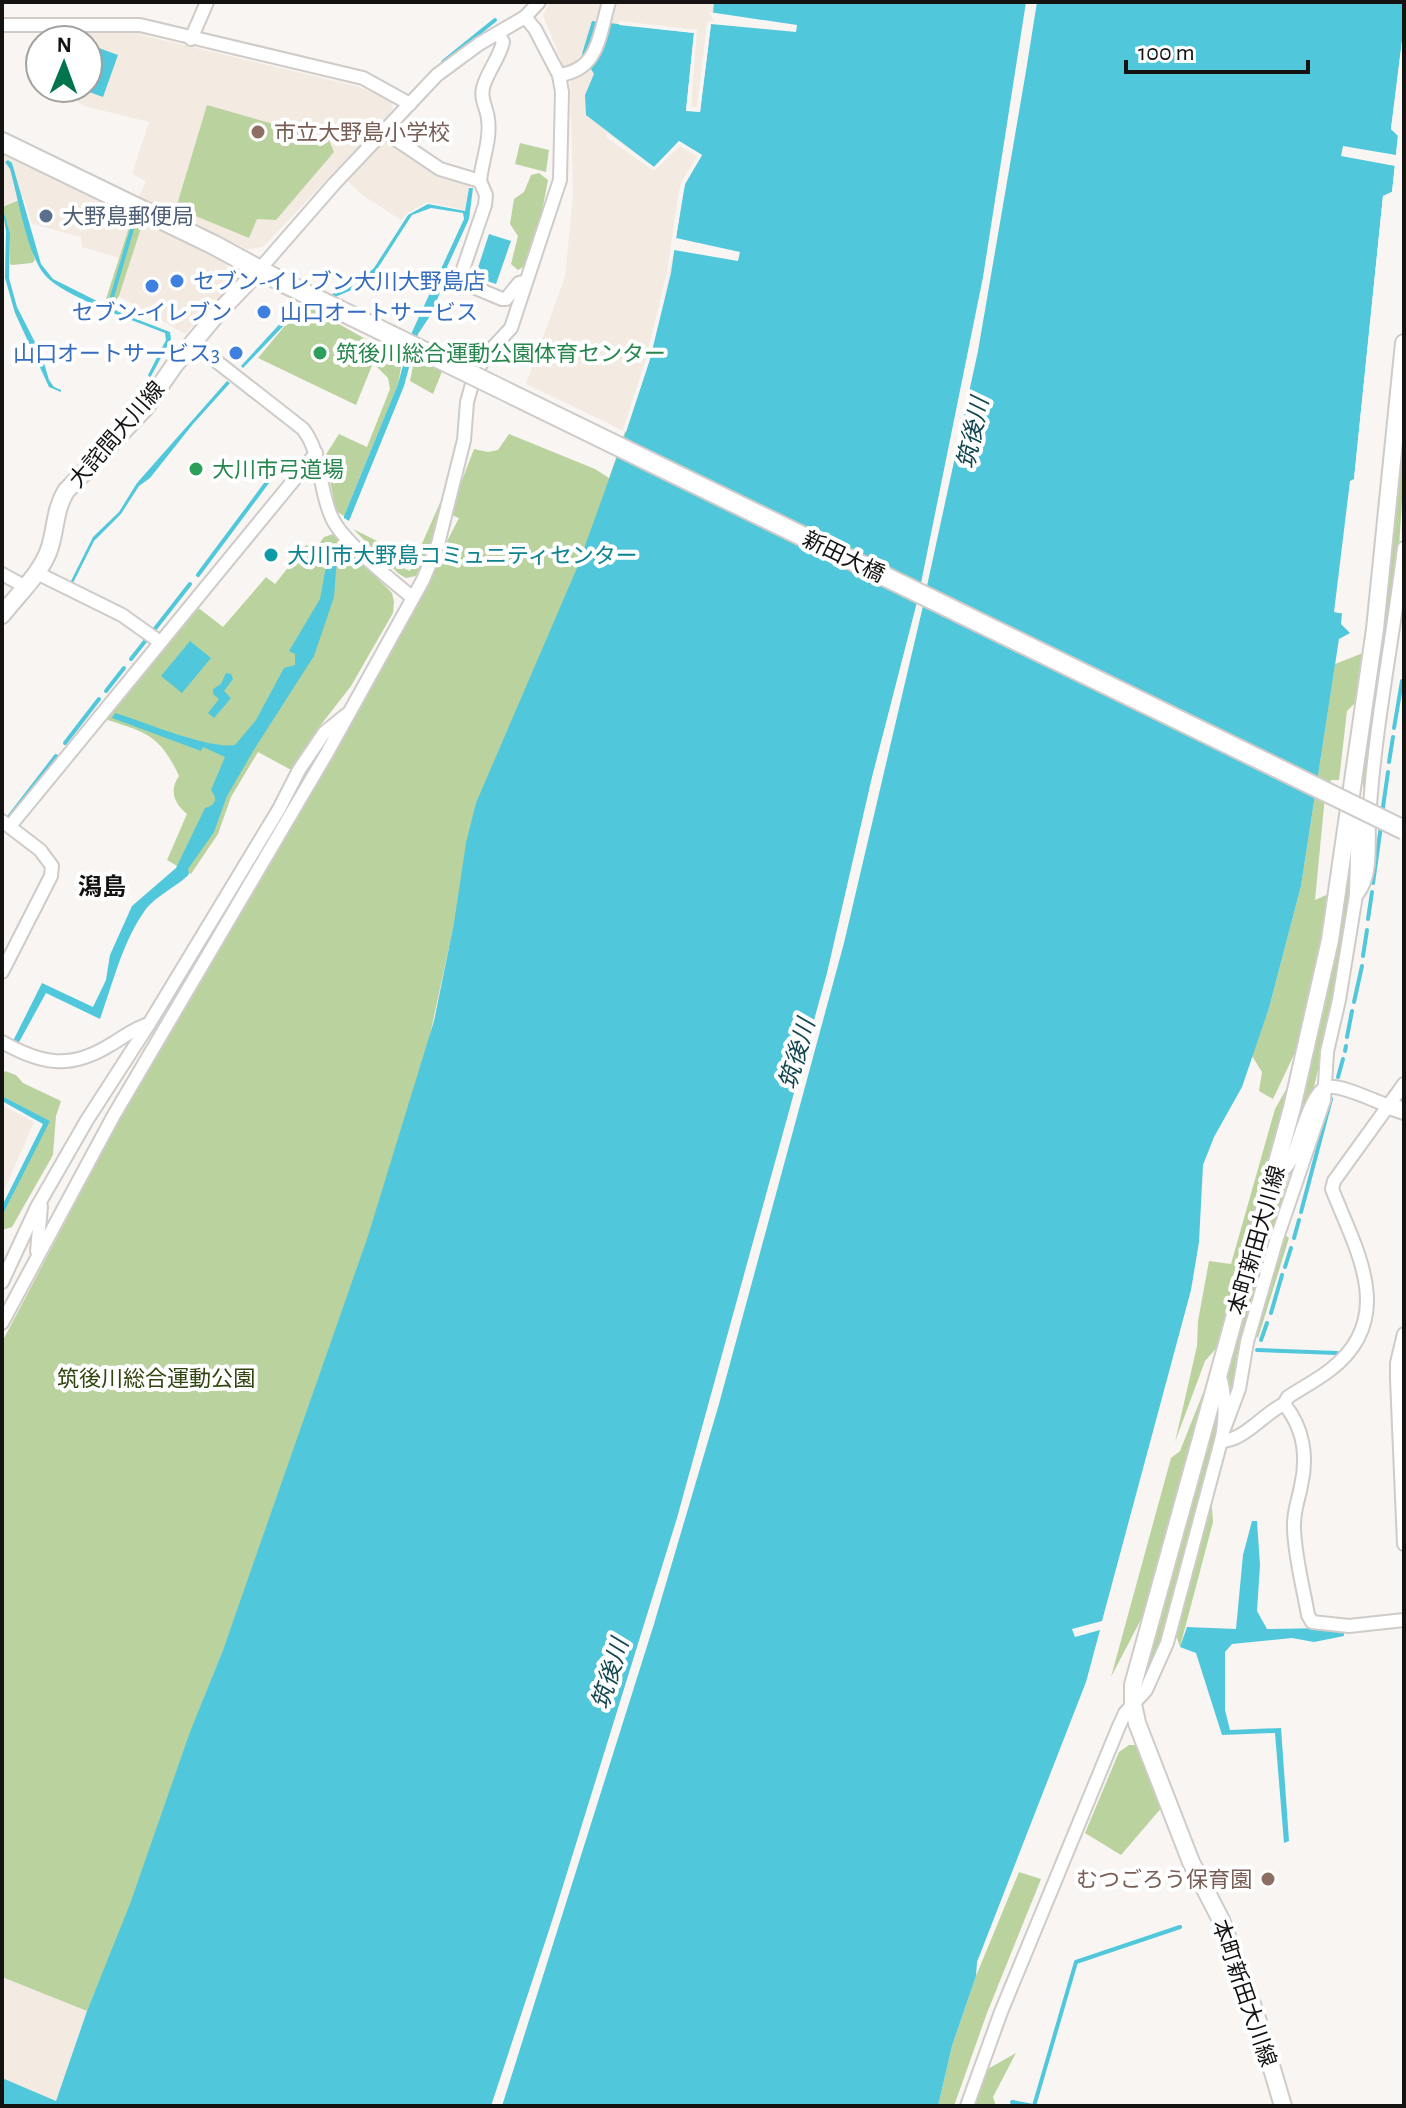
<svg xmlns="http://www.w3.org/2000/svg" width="1406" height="2108" font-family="'Alegreya Sans','Noto Sans JP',sans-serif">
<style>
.built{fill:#f3eae2}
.green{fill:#bad39e}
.water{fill:#50c7da}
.pier{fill:#f8f5f3}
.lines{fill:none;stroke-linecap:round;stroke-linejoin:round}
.stream{stroke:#50c7da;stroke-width:4}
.street-casing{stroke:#cecbc9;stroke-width:16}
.secondary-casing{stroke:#cecbc9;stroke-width:20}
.primary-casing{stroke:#cecbc9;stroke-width:22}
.street{stroke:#fff;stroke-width:12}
.secondary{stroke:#fff;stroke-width:16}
.primary{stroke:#fff;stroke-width:18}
.primary-bridge-casing{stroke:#cecbc9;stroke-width:22;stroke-linecap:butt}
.primary-bridge{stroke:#fff;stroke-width:18}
.education-dot{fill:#8d6e63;stroke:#fff;stroke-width:3}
.service-dot{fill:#5c6f8a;stroke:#fff;stroke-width:3}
.shop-dot{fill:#3f7fe0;stroke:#fff;stroke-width:3}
.leisure-dot{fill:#2e9e5b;stroke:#fff;stroke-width:3}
.culture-dot{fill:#0f9aa8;stroke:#fff;stroke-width:3}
.labels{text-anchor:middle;stroke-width:8;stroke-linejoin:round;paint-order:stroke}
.education-label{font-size:22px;fill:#785e54;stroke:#fff;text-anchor:start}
.service-label{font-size:22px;fill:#4e5e75;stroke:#fff;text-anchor:start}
.shop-label{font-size:22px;fill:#366cbe;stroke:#fff;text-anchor:start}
.leisure-label{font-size:22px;fill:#27864d;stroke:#fff;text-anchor:start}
.street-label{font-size:22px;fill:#141312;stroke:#fff}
.culture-label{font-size:22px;fill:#0d838f;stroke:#fff;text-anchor:start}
.park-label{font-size:22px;fill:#30450e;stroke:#fff}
.water-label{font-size:24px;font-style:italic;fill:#12474f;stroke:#fff}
.neighbourhood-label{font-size:24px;font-weight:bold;fill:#141312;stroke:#fff}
</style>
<rect width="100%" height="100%" fill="#f8f5f3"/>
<!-- built -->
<g class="built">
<path d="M550,2H773L713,153L671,273L626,432L526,384L565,277L573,195L570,83L543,15Z"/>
<path d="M89,30L135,31L146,36L356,86L382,96L392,103L393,110L263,247L247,249L138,198L146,181L132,174L149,122L84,106L66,94L68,88H88V40H86Z"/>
<path d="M388,137L470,183L465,210L427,202L406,214L401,220L361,194L346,179Z"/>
<path d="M2,152L132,218L119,258L82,247L81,237L32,224L24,197L2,206Z"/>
<path d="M143,222L218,258L230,269L233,276L222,297L185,334L119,296Z"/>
<path d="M2,1105L34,1122L2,1195Z"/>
<path d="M2,1977L87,2011L54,2106H2Z"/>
</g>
<!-- green -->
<g class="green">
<path d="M207,105L329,140L334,152L276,220L257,219L249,238L176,208Z"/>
<path d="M520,143L549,150L546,172L515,164Z"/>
<path d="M539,173L548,180L541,217L526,265L518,270L511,264L518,236L510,224L514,199L524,192L531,175Z"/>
<path d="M19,200L35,260L32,263L12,265L10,264V233L2,207Z"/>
<path d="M132,218L143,222L119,296L113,304L106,299Z"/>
<path d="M679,297L454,924L406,1146L223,1650L191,1731L203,1733L87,2011L2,1977V1342L118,1122L363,704L459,518L449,514L474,449L488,452L498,450L509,434L595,469L609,478L650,359Z"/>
<path d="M303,304L380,347L375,361L380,356L395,352L403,357L398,384L344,516L336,511L325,456L339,434L367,447L390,389L388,378L373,363L356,405L258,358Z"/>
<path d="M415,356L443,369L433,394L410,381Z"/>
<path d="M1404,417C1404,489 1400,560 1389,631C1380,692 1366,751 1366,813L1361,766L1384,629Z"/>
<path d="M443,496L432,542L416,576L406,578L399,574L353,529L385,545L402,562L401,567L410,571Z"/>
<path d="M333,534L392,593L394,602L393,613L351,686L320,726L293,771L258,752L231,797L218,834L191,874L167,860L187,814C174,804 169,790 179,776C160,735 146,732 104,719L196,606L223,627L266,577L275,584L306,545L315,549L324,537Z"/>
<path d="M1363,653L1355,703L1347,711L1339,780H1331L1325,796L1315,900L1331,893L1308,1025L1273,1099L1259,1091L1262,1072L1252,1056L1269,1008L1301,886L1335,664Z"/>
<path d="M1353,828L1351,891L1334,999L1312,1096L1289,1152L1326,1002Z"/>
<path d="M5,1071L16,1075L23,1083L61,1101L56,1116L53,1155L12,1227L2,1230V1216L49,1121L2,1096V1076Z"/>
<path d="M1296,1072L1221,1343L1205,1361L1175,1442L1197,1346L1198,1321L1209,1261L1231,1264L1275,1109Z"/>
<path d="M1291,1169L1236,1357L1234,1387L1226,1412L1228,1363L1279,1189Z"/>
<path d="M1284,1234L1289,1238L1258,1338L1254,1334Z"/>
<path d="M1209,1378L1149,1604L1111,1677L1171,1458L1180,1451Z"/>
<path d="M1219,1393V1427L1160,1644L1140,1687Z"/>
<path d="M1211,1495L1213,1522L1180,1647L1175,1632Z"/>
<path d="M1129,1745H1137L1163,1806L1121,1855L1085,1833L1119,1752Z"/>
<path d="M1019,1872L1041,1879L987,2013L954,2106H938L952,2046L976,1976Z"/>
<path d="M1016,2053L993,2097L996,2106H975L986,2070Z"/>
</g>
<!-- water -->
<g class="water">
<path d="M714,2H1404V25L1391,129L1398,135L1392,192L1383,196L1354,479L1335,612L1342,613L1341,624L1350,633L1339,639L1301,886L1269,1008L1242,1087L1214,1137L1203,1165L1199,1242L1191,1290L1102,1621L1072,1629L1075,1637L1100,1630L1086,1682L977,1962L976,1976L952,2046L938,2106H2V2078L56,2101L87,2011L130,1904L190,1732L223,1650L368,1236L434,1021L454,923L466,843L476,803L577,568L626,432L650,359L671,273L682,197L685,184L702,155L679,141L654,167L586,115L585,95L594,74L582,54L592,21L694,33L686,110L700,112L711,24H717L719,15L713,13Z"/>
<path d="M96,47L118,55L103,97L81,89L88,88V69Z"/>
<path d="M8,160L12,163L41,264L53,279L123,314L170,332L171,339L150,378L148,375L166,340L165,333C138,322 61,296 44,274C27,253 18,197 10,169L5,162Z"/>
<path d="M469,188H473L469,219L447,267L445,279L432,313L418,334L404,386L349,521L344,518V516L398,384L412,332L464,219L463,213L431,208L412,215L374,274L361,286L295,314L243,368L241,366L287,316L300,307L355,285L374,268L408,215L428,204L465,211Z"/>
<path d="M2,206L10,233L9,278L17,307L42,356L49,380L54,387L61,390V392L49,387L15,313L5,278L6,231Z"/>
<path d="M489,234L511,241L496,284L475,277Z"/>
<path d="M227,381L230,383L193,424L150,478L139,486L121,514L94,541L72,585L70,583L93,537L119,512L137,483Z"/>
<path d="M338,545L334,597L314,656L255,748L227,796L214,832L188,869L189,874C181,884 157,895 146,909C123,940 113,983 100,1019L46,993L18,1044L13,1041L42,983L93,1007L106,980L110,955L132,906L176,868L205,808C216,805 218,799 211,790L225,757L203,747L201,751L112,718L115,713C145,722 207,749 235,745L256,720L284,668L295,665V654L289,651L320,599L328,555L333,546Z"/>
<path d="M190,641L211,658L182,693L161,676Z"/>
<path d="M226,673L231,674L233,679L224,691L231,698L214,718L208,713L219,699L213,694V689L221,684Z"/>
<path d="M2,1096L50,1121L2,1216V1206L43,1124L2,1101Z"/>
<path d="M1252,1521H1257L1260,1565L1257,1611L1267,1629L1325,1628L1344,1631V1636L1314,1642L1292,1638L1232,1644L1225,1652V1710L1230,1730L1281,1728L1289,1841L1284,1843L1275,1733L1222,1735L1196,1653L1180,1647L1187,1627L1236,1629L1243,1555Z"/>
</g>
<!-- pier -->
<g class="pier">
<path d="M1026,2H1037L1026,71L978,351L927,586L1322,779L1319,799L923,606L844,943L719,1404L654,1624L502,2106H491L553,1918L677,1518L827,973L872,777L917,602L615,452L620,437L921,583L983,277Z"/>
<path d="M709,12L797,25L796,32L711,24L700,112L686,111L694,33L619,25L620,21L697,30L691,107H697L707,23L714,20Z"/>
<path d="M1404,25V56L1395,128L1402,136L1396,193L1387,199L1358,479L1354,483L1339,608L1344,609L1346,614L1334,612L1350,481L1354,479L1383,196L1392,192L1395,166L1341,156L1343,146L1396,155L1398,136L1391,129Z"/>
<path d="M607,133L654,167L679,141L702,155L685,184L676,238L740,252L738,261L674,250L650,359L626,432L623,430L646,358L667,272L678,196L681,183L697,156L680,146L654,171L606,137Z"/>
</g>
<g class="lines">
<!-- stream -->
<g class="stream">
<path d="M443,62L495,20"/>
<path d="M112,297L134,222"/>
<path d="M198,575L280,465"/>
<path d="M154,630L190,584"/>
<path d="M131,659L146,640"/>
<path d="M1404,672V670"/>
<path d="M106,691L124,668"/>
<path d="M1394,728L1402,681"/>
<path d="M65,743L99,699"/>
<path d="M1389,762L1393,737"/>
<path d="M1382,814L1388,772"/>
<path d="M9,817L56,756"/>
<path d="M1373,883L1381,826"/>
<path d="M1368,919L1372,892"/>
<path d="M1363,956L1367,930"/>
<path d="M1354,1002L1362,966"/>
<path d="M1347,1037L1352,1011"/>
<path d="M1345,1051L1346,1046"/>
<path d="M1338,1077L1343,1059"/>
<path d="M1301,1212L1331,1099"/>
<path d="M1294,1238L1299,1220"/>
<path d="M1285,1267L1291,1248"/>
<path d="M1271,1313L1282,1275"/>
<path d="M1261,1340L1267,1323"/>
<path d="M1257,1350L1337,1353"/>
<path d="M1012,2102L1033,2106"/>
<path d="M1034,2106L1076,1962L1180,1927"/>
</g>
<defs>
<g id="street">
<path d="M2,25H140L363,78L410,104"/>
<path d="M191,39L207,2"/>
<path d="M559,75C599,70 599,35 609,2"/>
<path d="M385,132L440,169L480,181L486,195L485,205L459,281L502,299H506L519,283L525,282"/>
<path d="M480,181C482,160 491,140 488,119C487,108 480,99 483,88C487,72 499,59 503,42L498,33"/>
<path d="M259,270L334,184L437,75L479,44L525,17L539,2"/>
<path d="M193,343L303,429C323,455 318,489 332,518C342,541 392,581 413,598"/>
<path d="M37,573L122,615L160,642"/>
<path d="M2,574L24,586"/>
<path d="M2,821L40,850L52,866L51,876L2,972"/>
<path d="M10,826L316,453"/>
<path d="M1358,893C1372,875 1368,843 1369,821C1374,730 1393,640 1404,548"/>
<path d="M2,1042C41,1064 70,1070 110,1045C124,1037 134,1028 149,1024"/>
<path d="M1404,1084L1334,1181L1332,1189C1356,1250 1398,1318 1330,1370C1317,1380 1302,1388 1288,1397L1284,1404C1303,1427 1308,1456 1301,1486C1298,1502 1293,1512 1294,1529C1295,1557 1303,1587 1308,1615L1312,1622L1349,1626L1404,1620"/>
<path d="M1274,1178C1281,1173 1287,1167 1291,1160C1299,1145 1311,1089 1328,1087C1343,1085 1374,1101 1389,1106"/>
<path d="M37,1251L41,1206"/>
<path d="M2,1282L37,1207L87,1120L149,1024L279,809L299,770L324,733L346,715"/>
<path d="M2,1323L114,1115L327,753L423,580L438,544L464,440L467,402L474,377L486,355L511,328L560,180L562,92L559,75L535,29L525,17"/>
<path d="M1404,1334L1397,1363V1379L1404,1544"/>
<path d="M1219,1374C1226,1393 1226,1421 1221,1441C1244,1441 1264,1413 1284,1404"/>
<path d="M1224,1429L1239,1389L1247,1342L1277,1238L1324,1100L1327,1052L1339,1000L1356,895L1358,817L1355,803"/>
<path d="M967,2106L1001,2012L1119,1726L1125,1713L1146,1690L1167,1643L1221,1441"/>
</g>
<g id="secondary">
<path d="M2,615C18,594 42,573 50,547C56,527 55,509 66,491L145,408L173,367L216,315L259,270"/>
<path d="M1389,1106L1404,1111"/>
<path d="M1283,2106L1256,2015L1221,1920L1191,1862L1137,1723L1133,1704V1685L1292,1108L1330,940L1375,629L1404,343"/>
</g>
<path id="primary" d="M2,142L214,245L284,283"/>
</defs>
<!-- street casing -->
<use href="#street" class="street-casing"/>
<!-- secondary casing -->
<use href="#secondary" class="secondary-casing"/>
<!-- primary casing -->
<use href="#primary" class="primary-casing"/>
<!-- street -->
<use href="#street" class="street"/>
<!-- secondary -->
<use href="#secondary" class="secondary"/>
<!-- primary -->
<use href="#primary" class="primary"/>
<defs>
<path id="primary-bridge" d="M284,283L1404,830"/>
</defs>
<!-- primary-bridge casing -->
<use href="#primary-bridge" class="primary-bridge-casing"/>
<!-- primary-bridge -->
<use href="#primary-bridge" class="primary-bridge"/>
</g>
<!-- markers -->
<g class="education-dot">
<circle cx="258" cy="132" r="8"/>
<circle cx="1268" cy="1879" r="8"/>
</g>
<circle class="service-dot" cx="46" cy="216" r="8"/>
<g class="shop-dot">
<circle cx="177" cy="281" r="8"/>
<circle cx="152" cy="286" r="8"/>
<circle cx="264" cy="312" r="8"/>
<circle cx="236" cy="353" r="8"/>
</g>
<g class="leisure-dot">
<circle cx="320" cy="353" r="8"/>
<circle cx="196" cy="469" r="8"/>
</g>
<circle class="culture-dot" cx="271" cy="555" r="8"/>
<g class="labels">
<!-- education labels -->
<g class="education-label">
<text x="274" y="140">市立大野島小学校</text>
<text x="1252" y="1887" text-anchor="end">むつごろう保育園</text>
</g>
<!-- service labels -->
<g class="service-label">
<text x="62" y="224">大野島郵便局</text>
</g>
<!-- shop labels -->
<g class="shop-label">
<text x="193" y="289">セブン-イレブン大川大野島店</text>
<text x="152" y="320" text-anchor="middle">セブン-イレブン</text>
<text x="280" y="320">山口オートサービス</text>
<text x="220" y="361" text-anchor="end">山口オートサービス3</text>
</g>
<!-- leisure labels -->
<g class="leisure-label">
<text x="336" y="361">筑後川総合運動公園体育センター</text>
<text x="212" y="477">大川市弓道場</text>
</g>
<!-- street labels -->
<g class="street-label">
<text transform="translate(116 434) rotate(-49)" y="8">大詫間大川線</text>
<text transform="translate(844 556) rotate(26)" y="8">新田大橋</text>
<text transform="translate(1256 1240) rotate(-74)" y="8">本町新田大川線</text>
<text transform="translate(1245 1993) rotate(71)" y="8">本町新田大川線</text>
</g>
<!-- culture labels -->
<g class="culture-label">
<text x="287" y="563">大川市大野島コミュニティセンター</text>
</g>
<!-- park labels -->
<g class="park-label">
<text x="156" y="1386">筑後川総合運動公園</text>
</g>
<!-- water labels -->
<g class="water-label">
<text transform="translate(973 433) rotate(-78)" y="8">筑後川</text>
<text transform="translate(797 1054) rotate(-74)" y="8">筑後川</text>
<text transform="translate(610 1674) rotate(-73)" y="8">筑後川</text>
</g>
<!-- neighbourhood labels -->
<g class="neighbourhood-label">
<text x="102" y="895">潟島</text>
</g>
</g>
<!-- border -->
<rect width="1406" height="2108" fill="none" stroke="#141312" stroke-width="8"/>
<!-- north arrow -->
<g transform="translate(64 64) rotate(1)"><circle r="38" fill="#ffffff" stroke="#a1a1a0" stroke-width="2"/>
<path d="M0-6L14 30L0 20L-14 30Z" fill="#01744f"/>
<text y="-12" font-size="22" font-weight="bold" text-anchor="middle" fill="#141312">N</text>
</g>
<!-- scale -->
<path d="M1126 60v12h182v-12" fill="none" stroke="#141312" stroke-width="4"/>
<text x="1138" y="60" font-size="24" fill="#141312" stroke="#ffffff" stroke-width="6" paint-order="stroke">100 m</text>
</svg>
